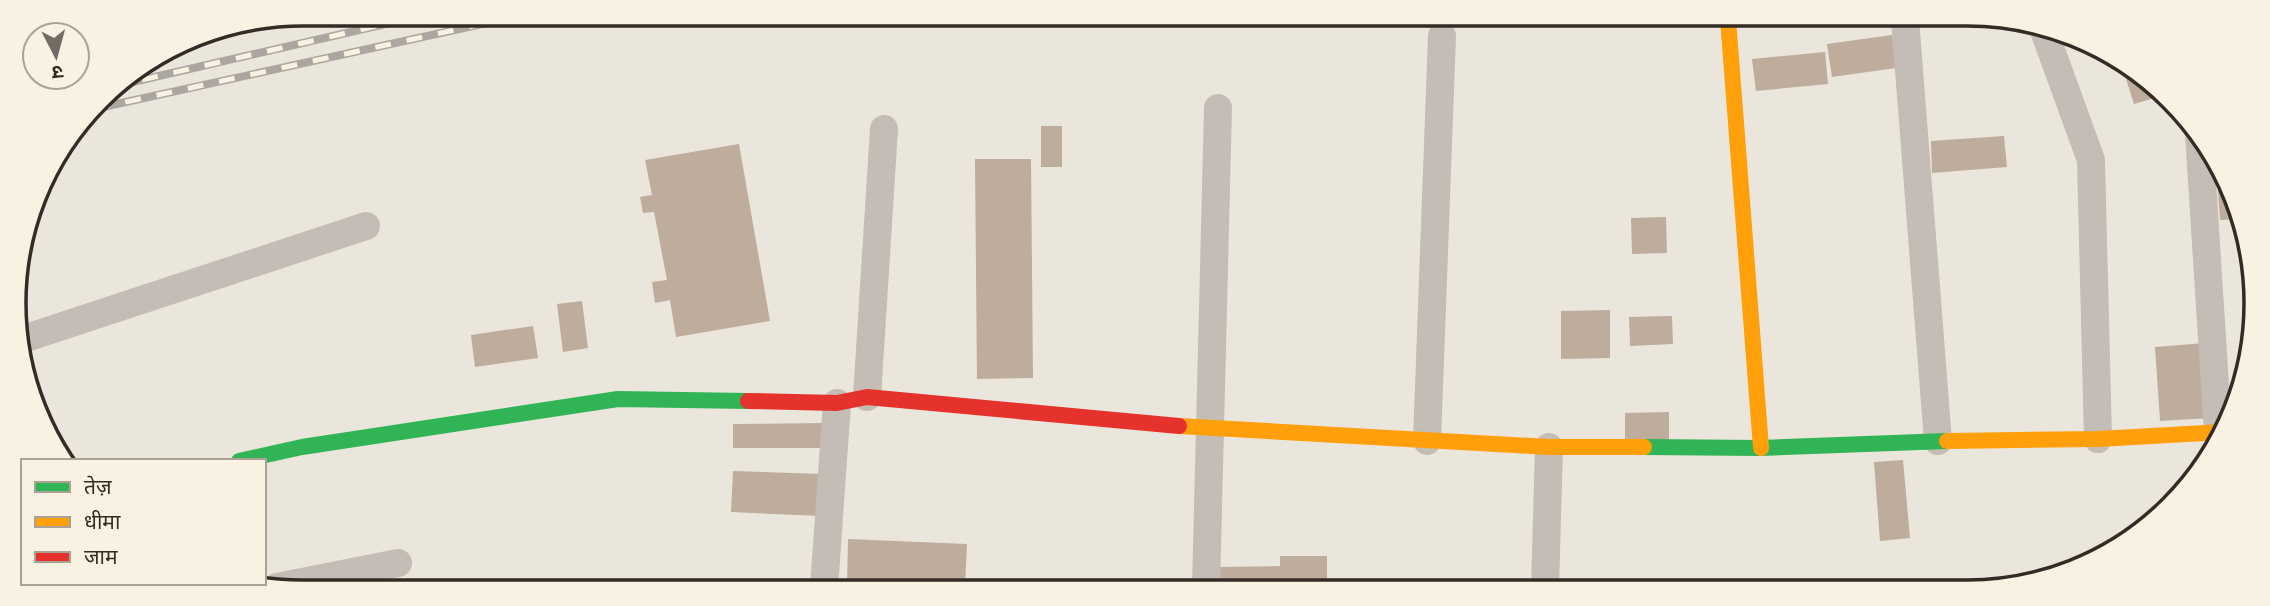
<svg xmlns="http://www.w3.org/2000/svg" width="2270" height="606" font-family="'Titillium Web','Noto Sans Devanagari',sans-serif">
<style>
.building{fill:#beac9d}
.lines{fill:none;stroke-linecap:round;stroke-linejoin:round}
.street{stroke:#c3bdb5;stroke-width:28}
.fast{stroke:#30b455;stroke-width:16}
.slow{stroke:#ff9f0a;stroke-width:16}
.jam{stroke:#e5322d;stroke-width:16}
.rail-casing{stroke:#aba69f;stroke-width:8}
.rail{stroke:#f9f1e1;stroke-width:5;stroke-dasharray:16;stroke-linecap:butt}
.rim{fill:none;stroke:#332b24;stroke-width:3.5}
</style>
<rect width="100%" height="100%" fill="#ebe6db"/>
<!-- building -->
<g class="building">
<path d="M1892,35L1896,68L1832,77L1827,44Z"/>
<path d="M1825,52L1828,84L1756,91L1752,59Z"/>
<path d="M2120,60L2127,62L2161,96L2134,104Z"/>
<rect x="1041" y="126" width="21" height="41"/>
<path d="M2004,136L2007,167L1932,173L1931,141Z"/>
<path d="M739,144L770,321L676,337L670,300L655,303L652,282L667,280L654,212L643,213L640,197L652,195L645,160Z"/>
<path d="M975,159H1031L1033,378L977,379Z"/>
<path d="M2217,178H2222L2239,219L2220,220Z"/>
<path d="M1666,217L1667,253L1632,254L1631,218Z"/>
<path d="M582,301L588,348L563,352L557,304Z"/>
<path d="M1610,310V358L1561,359V311Z"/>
<path d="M1672,316L1673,344L1630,346L1629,317Z"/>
<path d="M533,326L538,358L475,367L471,335Z"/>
<path d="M2205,343L2210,418L2160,421L2155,347Z"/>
<path d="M1669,412V441H1625V413Z"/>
<path d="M824,423V448H733V424Z"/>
<path d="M1903,460L1910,538L1880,541L1874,462Z"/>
<path d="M733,471L823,474L821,516L731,512Z"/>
<path d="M848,539L967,544L965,588H847Z"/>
<path d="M1280,556H1327V588H1216V567L1280,566Z"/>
</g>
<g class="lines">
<!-- street -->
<g class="street">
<path d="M1905,19L1938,441"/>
<path d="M2043,28L2091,160L2098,439"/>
<path d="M2199,134L2218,432"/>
<path d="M20,340L366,226"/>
<path d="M867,397L884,129"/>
<path d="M1427,441L1442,36"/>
<path d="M277,587L398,563"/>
<path d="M824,588L837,403"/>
<path d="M1206,588L1218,108"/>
<path d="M1545,589L1549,447"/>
</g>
<!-- fast -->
<g class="fast">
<path d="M1644,447L1761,448L1947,441"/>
<path d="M239,461L302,447L618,399L748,401"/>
</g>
<!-- slow -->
<g class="slow">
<path d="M1728,19L1761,448"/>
<path d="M1179,426L1549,447H1644"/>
<path d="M1947,441L2098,439L2223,432"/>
</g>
<!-- jam -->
<path class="jam" d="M748,401L837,403L867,397L1179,426"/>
<defs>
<g id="rail">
<path d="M111,87L429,14"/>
<path d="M94,109L523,15"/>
</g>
</defs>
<!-- rail casing -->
<use href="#rail" class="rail-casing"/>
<!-- rail -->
<use href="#rail" class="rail"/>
</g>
<!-- crop -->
<path d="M0 0H2270V606H0ZM303 26H1967A277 277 0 0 1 2244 303V303A277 277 0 0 1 1967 580H303A277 277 0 0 1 26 303V303A277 277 0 0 1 303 26Z" fill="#f9f1e1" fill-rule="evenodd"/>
<path class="rim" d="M303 26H1967A277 277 0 0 1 2244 303V303A277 277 0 0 1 1967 580H303A277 277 0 0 1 26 303V303A277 277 0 0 1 303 26Z"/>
<!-- legend -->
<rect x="21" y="459" width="245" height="126" fill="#f9f1e1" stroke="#aaa295" stroke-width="2"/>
<rect x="35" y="482" width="35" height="10" fill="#30b455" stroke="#aaa295" stroke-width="2"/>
<text x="84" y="494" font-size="21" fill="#332b24">तेज़</text>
<rect x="35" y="517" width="35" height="10" fill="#ff9f0a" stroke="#aaa295" stroke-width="2"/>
<text x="84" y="529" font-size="21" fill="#332b24">धीमा</text>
<rect x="35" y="552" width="35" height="10" fill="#e5322d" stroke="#aaa295" stroke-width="2"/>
<text x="84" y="564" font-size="21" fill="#332b24">जाम</text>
<!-- north arrow -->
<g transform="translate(56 56) rotate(174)"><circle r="33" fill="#f9f1e1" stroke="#aaa295" stroke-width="2"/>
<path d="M0-5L12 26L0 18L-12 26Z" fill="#736c64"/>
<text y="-10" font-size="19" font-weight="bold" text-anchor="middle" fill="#332b24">उ</text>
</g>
</svg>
